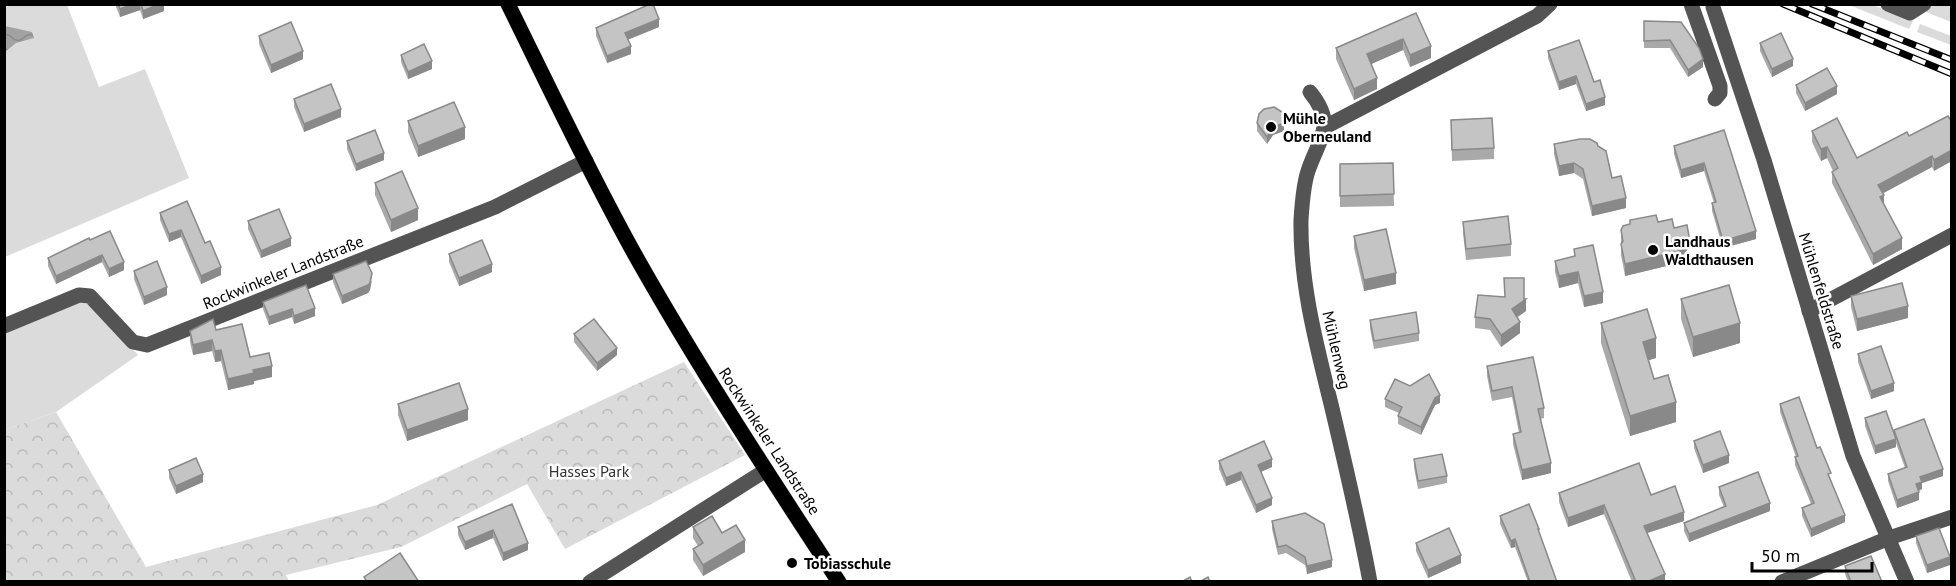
<svg xmlns="http://www.w3.org/2000/svg" width="1956" height="586" font-family="'PT Sans',sans-serif">
<style>
.green{fill:#dbdbdb}
.forest{fill:url(#forest-crowns)}
.water{fill:url(#water-waves)}
.lines{fill:none;stroke-linecap:round;stroke-linejoin:round}
.major-casing{stroke:#dbdbdb;stroke-width:16}
.minor{stroke:#545454;stroke-width:15}
.major{stroke:#000;stroke-width:15}
.rail-casing{stroke:#000;stroke-width:7}
.rail{stroke:#fff;stroke-width:4.5;stroke-dasharray:14;stroke-linecap:butt}
.wall{fill:#a9a9a9}
.shaded-wall{fill:#898989}
.building{fill:#c4c4c4;stroke:#898989;stroke-width:1.5}
.poi-dot{fill:#000;stroke:#fff;stroke-width:2}
.labels{text-anchor:middle;stroke-width:5;stroke-linejoin:round;paint-order:stroke}
.poi-label{font-size:16px;font-weight:bold;fill:#000;stroke:#fff;text-anchor:start}
.street-label{font-size:16px;fill:#000;stroke:#fff}
.park-label{font-size:16px;fill:#323232;stroke:#fff}
</style>
<defs>
<pattern id="forest-crowns" width="20" height="18" patternUnits="userSpaceOnUse" patternTransform="scale(1.5)"><rect width="20" height="18" fill="#dbdbdb"/><path d="M2 6a3 3 0 1 1 6 0M12 15a3 3 0 1 1 6 0" fill="none" stroke="#bababa"/></pattern>
<pattern id="water-waves" width="16" height="10" patternUnits="userSpaceOnUse" patternTransform="scale(1.5)"><rect width="16" height="10" fill="#a2a2a2"/><path d="M0 5q4-4 8 0t8 0" fill="none" stroke="#8a8a8a"/></pattern>
</defs>
<rect width="100%" height="100%" fill="#fff"/>
<!-- green -->
<g class="green">
<path d="M5,5H67L99,87L145,69L189,178L5,257Z"/>
<path d="M1849,5H1873L1913,21L1909,29Z"/>
<path d="M1929,5H1951V22L1926,12Z"/>
<path d="M1920,24L1951,36V45L1917,32Z"/>
<path d="M79,300L93,306L138,355L56,412L5,430L4,332Z"/>
</g>
<!-- forest -->
<path class="forest" d="M684,362L745,455L565,549L527,484L401,547L286,575L289,581H5V430L56,412L146,567L377,505Z"/>
<!-- water -->
<path class="water" d="M5,26L32,32L34,38L16,43L5,52Z"/>
<g class="lines">
<defs>
<path id="major" d="M508,4C549,87 589,172 634,253C697,365 768,474 839,582"/>
</defs>
<!-- major casing -->
<use href="#major" class="major-casing"/>
<!-- minor -->
<g class="minor">
<path d="M1691,4L1720,86V93L1715,99"/>
<path d="M1888,4L1910,13L1924,4"/>
<path d="M1713,7L1764,160L1853,456L1907,582"/>
<path d="M1310,92C1337,125 1319,138 1308,171C1303,186 1302,205 1301,220C1300,283 1316,343 1331,404C1345,463 1359,522 1370,582"/>
<path d="M1325,127L1537,16L1550,4"/>
<path d="M1809,311L1952,235"/>
<path d="M4,326L79,295L90,296L133,342L147,345L495,207L586,161"/>
<path d="M590,582L766,470"/>
<path d="M1782,582L1889,538L1952,517"/>
</g>
<!-- major -->
<use href="#major" class="major"/>
<defs>
<g id="rail">
<path d="M1783,4L1952,74"/>
<path d="M1812,4L1952,60"/>
</g>
</defs>
<!-- rail casing -->
<use href="#rail" class="rail-casing"/>
<!-- rail -->
<use href="#rail" class="rail"/>
</g>
<!-- wall -->
<g class="wall">
<path d="M115,4H164V11L143,19L140,10L120,17Z"/>
<path d="M1416,13L1431,58L1410,67L1403,50L1371,64L1377,89L1354,100L1336,59V48Z"/>
<path d="M1644,21L1681,22L1703,67L1688,77L1670,48H1644Z"/>
<path d="M659,27L628,39L631,54L607,63L596,36V28Z"/>
<path d="M259,36L303,59L271,73L259,44Z"/>
<path d="M1760,43L1793,66L1772,77L1760,51Z"/>
<path d="M1548,51L1594,82L1605,105L1586,111L1576,84L1559,90L1548,58Z"/>
<path d="M401,55L432,69L408,79L401,62Z"/>
<path d="M1796,85L1837,94L1805,111L1796,93Z"/>
<path d="M294,99L341,117L304,132L294,107Z"/>
<path d="M1948,116L1934,171L1932,167L1883,193L1884,204L1902,249L1873,265L1832,183V172L1833,171L1827,158L1821,161L1812,142V131L1857,158L1909,136Z"/>
<path d="M1451,120L1494,148V159L1452,161Z"/>
<path d="M408,121L465,139L418,157L408,132Z"/>
<path d="M1257,123L1284,131L1273,135L1267,144L1257,131Z"/>
<path d="M1724,130L1756,239L1723,248L1712,211V203H1714L1704,171L1681,178L1674,154V146Z"/>
<path d="M347,141L384,160L356,171L347,149Z"/>
<path d="M1554,144L1598,146L1626,208L1592,216L1583,179L1574,173L1559,176L1554,154Z"/>
<path d="M1393,163L1394,206L1340,207V164Z"/>
<path d="M375,183L418,220L391,232L375,195Z"/>
<path d="M160,213L205,243L221,275L201,284L181,237L169,242L160,220Z"/>
<path d="M1630,220L1658,222L1674,228L1689,247L1683,256V262L1625,276L1621,255V230L1630,224Z"/>
<path d="M248,221L291,246L261,258L248,229Z"/>
<path d="M1463,222L1511,244V256L1466,260L1463,233Z"/>
<path d="M1354,236L1396,284L1364,291L1354,248Z"/>
<path d="M90,240L124,270L109,277L102,262L56,284L48,266V258Z"/>
<path d="M1574,249L1603,303L1584,307L1578,283L1559,288L1555,272V261L1574,256Z"/>
<path d="M449,254L492,272L459,286L449,262Z"/>
<path d="M134,271L167,295L144,305L134,279Z"/>
<path d="M333,274L372,281L370,290L368,293L342,304L333,282Z"/>
<path d="M1851,296L1908,318L1857,331L1851,307Z"/>
<path d="M1524,299L1526,311L1517,317L1520,333L1501,347L1490,330L1475,328V317Z"/>
<path d="M1681,299L1740,343L1693,357L1681,319Z"/>
<path d="M263,302L315,316L294,324L292,317L269,325L263,309Z"/>
<path d="M1370,320L1419,333V341L1374,349L1370,328Z"/>
<path d="M1601,323L1656,358L1648,360L1654,379L1676,422L1630,436L1601,343Z"/>
<path d="M216,330L250,357L272,377L254,381V384L228,390L221,361L215,362L212,351L193,355L190,342V331Z"/>
<path d="M574,334L617,355L597,371L574,342Z"/>
<path d="M1858,354L1894,391L1871,399L1858,362Z"/>
<path d="M1487,366L1544,408V418L1540,419L1551,473L1522,480L1513,444V434L1519,433L1512,397L1492,401L1487,376Z"/>
<path d="M1385,399L1440,403L1435,405L1421,435L1398,424V416L1399,413L1385,407Z"/>
<path d="M398,404L468,420L407,441L398,415Z"/>
<path d="M1780,404L1817,448L1831,480L1845,522L1811,537L1802,516V508L1811,504L1795,465V457H1796L1780,412Z"/>
<path d="M1865,418L1894,434V430L1943,476L1922,483V489L1919,491V500L1897,508L1888,481V474L1905,468L1896,443V447L1875,454L1865,426Z"/>
<path d="M1694,441L1729,463L1703,473L1694,448Z"/>
<path d="M1414,459L1447,476V483L1418,489L1414,467Z"/>
<path d="M1219,461L1272,467L1261,472L1272,505L1256,513L1241,480L1226,486L1219,469Z"/>
<path d="M169,470L203,482L176,494L169,478Z"/>
<path d="M1719,487L1770,511L1689,542L1684,531V523L1724,507L1719,495Z"/>
<path d="M1559,493L1651,495L1684,521L1647,533L1665,582H1632L1604,514L1568,527L1559,502Z"/>
<path d="M512,504L528,550L503,561L493,538L465,550L458,535V527Z"/>
<path d="M1500,516L1539,533L1557,582H1528L1515,547L1511,548L1500,524Z"/>
<path d="M1272,521L1332,567L1307,574L1305,565L1286,553L1278,555L1272,529Z"/>
<path d="M693,527L722,533L745,552L703,576L693,560V549L698,546L693,538Z"/>
<path d="M1916,536L1950,565L1927,573L1916,543Z"/>
<path d="M1416,543L1461,563L1428,578L1416,551Z"/>
<path d="M1845,566L1882,582H1848L1845,574Z"/>
</g>
<!-- shaded-wall -->
<g class="shaded-wall">
<path d="M133,4H140V10L120,17V9Z"/>
<path d="M159,4H164V11L143,19V11Z"/>
<path d="M659,19V27L625,41V33Z"/>
<path d="M1403,39V50L1367,66V54Z"/>
<path d="M631,46V54L607,63V56Z"/>
<path d="M1431,46V58L1410,67V55Z"/>
<path d="M303,51V59L271,73V65Z"/>
<path d="M1703,59V67L1688,77V70Z"/>
<path d="M1793,59V66L1772,77V69Z"/>
<path d="M432,61V69L408,79V72Z"/>
<path d="M1576,76V84L1559,90V82Z"/>
<path d="M1377,78V89L1354,100V89Z"/>
<path d="M1837,86V94L1805,111V103Z"/>
<path d="M1605,97V105L1586,111V104Z"/>
<path d="M341,109V117L304,132V124Z"/>
<path d="M1284,123V131L1273,135L1267,144V137L1273,127Z"/>
<path d="M465,127V139L418,157V146Z"/>
<path d="M1827,147V158L1821,161V149Z"/>
<path d="M1952,150V161L1934,171V160Z"/>
<path d="M384,153V160L356,171V164Z"/>
<path d="M1932,156V167L1878,196V185Z"/>
<path d="M1574,163V173L1559,176V166Z"/>
<path d="M1704,163V171L1681,178V170Z"/>
<path d="M1884,195V207L1880,197Z"/>
<path d="M1626,198V208L1592,216V206Z"/>
<path d="M418,208V220L391,232V220Z"/>
<path d="M181,230V237L169,242V234Z"/>
<path d="M1756,231V239L1723,248V241Z"/>
<path d="M1689,236V247L1683,256V262L1625,276V264L1682,246Z"/>
<path d="M291,238V246L261,258V251Z"/>
<path d="M1902,238V249L1873,265V254Z"/>
<path d="M102,255V262L56,284V276Z"/>
<path d="M124,262V270L109,277V269Z"/>
<path d="M492,264V272L459,286V278Z"/>
<path d="M221,267V275L201,284V276Z"/>
<path d="M1578,272V283L1559,288V276Z"/>
<path d="M372,273L370,290L368,293L342,304V296Z"/>
<path d="M1396,273V284L1364,291V280Z"/>
<path d="M167,287V295L144,305V297Z"/>
<path d="M1603,292V303L1584,307V296Z"/>
<path d="M1526,299V311L1512,321V309Z"/>
<path d="M1908,306V318L1857,331V319Z"/>
<path d="M315,308V316L294,324V316Z"/>
<path d="M292,309V317L269,325V317Z"/>
<path d="M1520,322V333L1501,347V335Z"/>
<path d="M1740,323V343L1693,357V337Z"/>
<path d="M1656,338V358L1643,362V342Z"/>
<path d="M212,340V351L193,355V345Z"/>
<path d="M617,348V355L597,371V363Z"/>
<path d="M221,350V361L215,362V351Z"/>
<path d="M272,366V377L254,381V384L228,390V379L253,370Z"/>
<path d="M1894,383V391L1871,399V391Z"/>
<path d="M1440,395V403L1435,405L1421,435V427L1435,398Z"/>
<path d="M1676,402V422L1630,436V416Z"/>
<path d="M468,409V420L407,441V430Z"/>
<path d="M1896,439V447L1875,454V446Z"/>
<path d="M1729,455V463L1703,473V465Z"/>
<path d="M1272,459V467L1258,473V465Z"/>
<path d="M1551,463V473L1522,480V470Z"/>
<path d="M1943,469V476L1922,483V489L1916,491V484L1920,477Z"/>
<path d="M1241,472V480L1226,486V478Z"/>
<path d="M203,474V482L176,494V486Z"/>
<path d="M1919,492V500L1897,508V500Z"/>
<path d="M1272,498V505L1256,513V505Z"/>
<path d="M1770,503V511L1689,542V534Z"/>
<path d="M1604,505V514L1568,527V518Z"/>
<path d="M1684,512V521L1644,534V526Z"/>
<path d="M1845,515V522L1811,537V529Z"/>
<path d="M493,530V538L465,550V542Z"/>
<path d="M1515,539V547L1511,548V541Z"/>
<path d="M745,540V552L703,576V565Z"/>
<path d="M528,543V550L503,561V553Z"/>
<path d="M1461,555V563L1428,578V570Z"/>
<path d="M1950,557V565L1927,573V565Z"/>
<path d="M1332,560V567L1307,574V566Z"/>
<path d="M1665,574V582H1647Z"/>
</g>
<!-- building -->
<g class="building">
<path d="M118,4H133L120,9Z"/>
<path d="M141,4H159L143,11Z"/>
<path d="M650,4H653L659,19L625,33L631,46L607,56L596,28Z"/>
<path d="M1416,13L1431,46L1410,55L1403,39L1367,54L1377,78L1354,89L1336,48Z"/>
<path d="M1644,21L1681,22L1699,48L1703,59L1688,70L1670,40L1644,41Z"/>
<path d="M291,22L303,51L271,65L259,36Z"/>
<path d="M1781,33L1793,59L1772,69L1760,43Z"/>
<path d="M1579,40L1594,82L1600,80L1605,97L1586,104L1576,76L1559,82L1548,51Z"/>
<path d="M424,44L432,61L408,72L401,55Z"/>
<path d="M1827,68L1837,86L1805,103L1796,85Z"/>
<path d="M331,84L341,109L304,124L294,99Z"/>
<path d="M454,102L465,127L418,146L408,121Z"/>
<path d="M1274,107L1282,112L1284,123L1273,127L1267,137L1257,123L1259,114L1264,109Z"/>
<path d="M1948,116L1952,122V150L1934,160L1932,156L1878,185L1884,195L1880,197L1902,238L1873,254L1832,172L1838,168L1827,147L1821,149L1812,131L1837,118L1857,158L1907,132L1909,136Z"/>
<path d="M1492,118L1494,148L1452,150L1451,120Z"/>
<path d="M375,130L384,153L356,164L347,141Z"/>
<path d="M1724,130L1756,231L1723,241L1712,203L1716,202L1704,163L1681,170L1674,146Z"/>
<path d="M1580,139H1590L1597,143L1598,146L1606,151L1612,178L1621,176L1626,198L1592,206L1583,169L1574,163L1559,166L1554,144Z"/>
<path d="M1393,163L1394,194L1340,196V164Z"/>
<path d="M402,171L418,208L391,220L375,183Z"/>
<path d="M187,201L205,243L210,241L221,267L201,276L181,230L169,234L160,213Z"/>
<path d="M279,209L291,238L261,251L248,221Z"/>
<path d="M1656,215L1658,222L1672,219L1674,228L1687,225L1689,236L1682,246L1683,250L1625,264L1621,244L1623,241L1621,230L1623,226L1630,224V220Z"/>
<path d="M1508,216L1511,244L1466,249L1463,222Z"/>
<path d="M1386,229L1396,273L1364,280L1354,236Z"/>
<path d="M110,231L124,262L109,269L102,255L56,276L48,258L89,238L90,240Z"/>
<path d="M482,240L492,264L459,278L449,254Z"/>
<path d="M1593,245L1603,292L1584,296L1578,272L1559,276L1555,261L1575,256L1574,249Z"/>
<path d="M157,261L167,287L144,297L134,271Z"/>
<path d="M366,261L372,273L370,283L368,285L342,296L333,274Z"/>
<path d="M1504,278H1524V299H1526L1512,309L1520,322L1501,335L1490,319L1475,317L1478,295L1505,297Z"/>
<path d="M1902,283L1908,306L1857,319L1851,296Z"/>
<path d="M306,285L315,308L294,316L292,309L269,317L263,302Z"/>
<path d="M1729,285L1740,323L1693,337L1681,299Z"/>
<path d="M1647,309L1656,338L1643,342L1654,379L1668,375L1676,402L1630,416L1601,323Z"/>
<path d="M1416,312L1419,333L1374,341L1370,320Z"/>
<path d="M213,319L216,330L242,324L250,357L269,353L272,366L253,370L254,373L228,379L221,350L215,351L212,340L193,345L190,331Z"/>
<path d="M594,319L617,348L597,363L574,334Z"/>
<path d="M1881,346L1894,383L1871,391L1858,354Z"/>
<path d="M1533,357L1544,408L1538,409L1551,463L1522,470L1513,434L1521,432L1512,387L1492,391L1487,366Z"/>
<path d="M1429,374L1440,395L1435,398L1421,427L1398,416L1402,407L1385,399L1395,379L1410,386Z"/>
<path d="M459,383L468,409L407,430L398,404Z"/>
<path d="M1799,397L1817,448L1820,447L1831,473L1828,474L1845,515L1811,529L1802,508L1814,503L1795,457L1798,456L1780,404Z"/>
<path d="M1886,411L1896,439L1875,446L1865,418Z"/>
<path d="M1924,419L1943,469L1920,477L1922,482L1916,484L1919,492L1897,500L1888,474L1907,467L1894,430Z"/>
<path d="M1720,431L1729,455L1703,465L1694,441Z"/>
<path d="M1264,441L1272,459L1258,465L1272,498L1256,505L1241,472L1226,478L1219,461Z"/>
<path d="M1442,454L1447,476L1418,481L1414,459Z"/>
<path d="M196,458L203,474L176,486L169,470Z"/>
<path d="M1639,463L1651,495L1675,486L1684,512L1644,526L1665,574L1647,582H1636L1604,505L1568,518L1559,493Z"/>
<path d="M1758,472L1770,503L1689,534L1684,523L1726,506L1719,487Z"/>
<path d="M512,504L528,543L503,553L493,530L465,542L458,527Z"/>
<path d="M1529,504L1539,529H1538L1557,582H1530L1515,539L1511,541L1500,516Z"/>
<path d="M1305,513L1324,524L1332,560L1307,566L1305,557L1286,545L1278,547L1272,521Z"/>
<path d="M712,516L722,533L736,525L745,540L703,565L693,549L703,543L693,527Z"/>
<path d="M1449,528L1461,555L1428,570L1416,543Z"/>
<path d="M1939,528L1950,557L1927,565L1916,536Z"/>
<path d="M400,553L419,582H367L364,577Z"/>
<path d="M1871,556L1882,582H1851L1845,566Z"/>
<path d="M1190,577L1192,582H1181Z"/>
<path d="M1208,577L1210,582H1199Z"/>
</g>
<!-- markers -->
<g class="poi-dot">
<circle cx="1271" cy="127" r="6"/>
<circle cx="1653" cy="250" r="6"/>
<circle cx="792" cy="563" r="6"/>
</g>
<g class="labels">
<!-- poi labels -->
<g class="poi-label">
<text x="1283" y="124">Mühle<tspan x="1283" dy="18">Oberneuland</tspan></text>
<text x="1665" y="247">Landhaus<tspan x="1665" dy="18">Waldthausen</tspan></text>
<text x="804" y="569">Tobiasschule</text>
</g>
<!-- street labels -->
<g class="street-label">
<text transform="translate(283 272) rotate(-22)" y="6">Rockwinkeler Landstraße</text>
<text transform="translate(1822 291) rotate(73)" y="6">Mühlenfeldstraße</text>
<text transform="translate(1337 350) rotate(77)" y="6">Mühlenweg</text>
<text transform="translate(770 441) rotate(57)" y="6">Rockwinkeler Landstraße</text>
</g>
<!-- park labels -->
<g class="park-label">
<text x="589" y="477">Hasses Park</text>
</g>
</g>
<!-- border -->
<rect width="1956" height="586" fill="none" stroke="#000000" stroke-width="12"/>
<!-- scale -->
<path d="M1752 562v9h120v-9" fill="none" stroke="#000000" stroke-width="3"/>
<text x="1761" y="562" font-size="18" fill="#000000" stroke="#ffffff" stroke-width="4.5" paint-order="stroke">50 m</text>
</svg>
